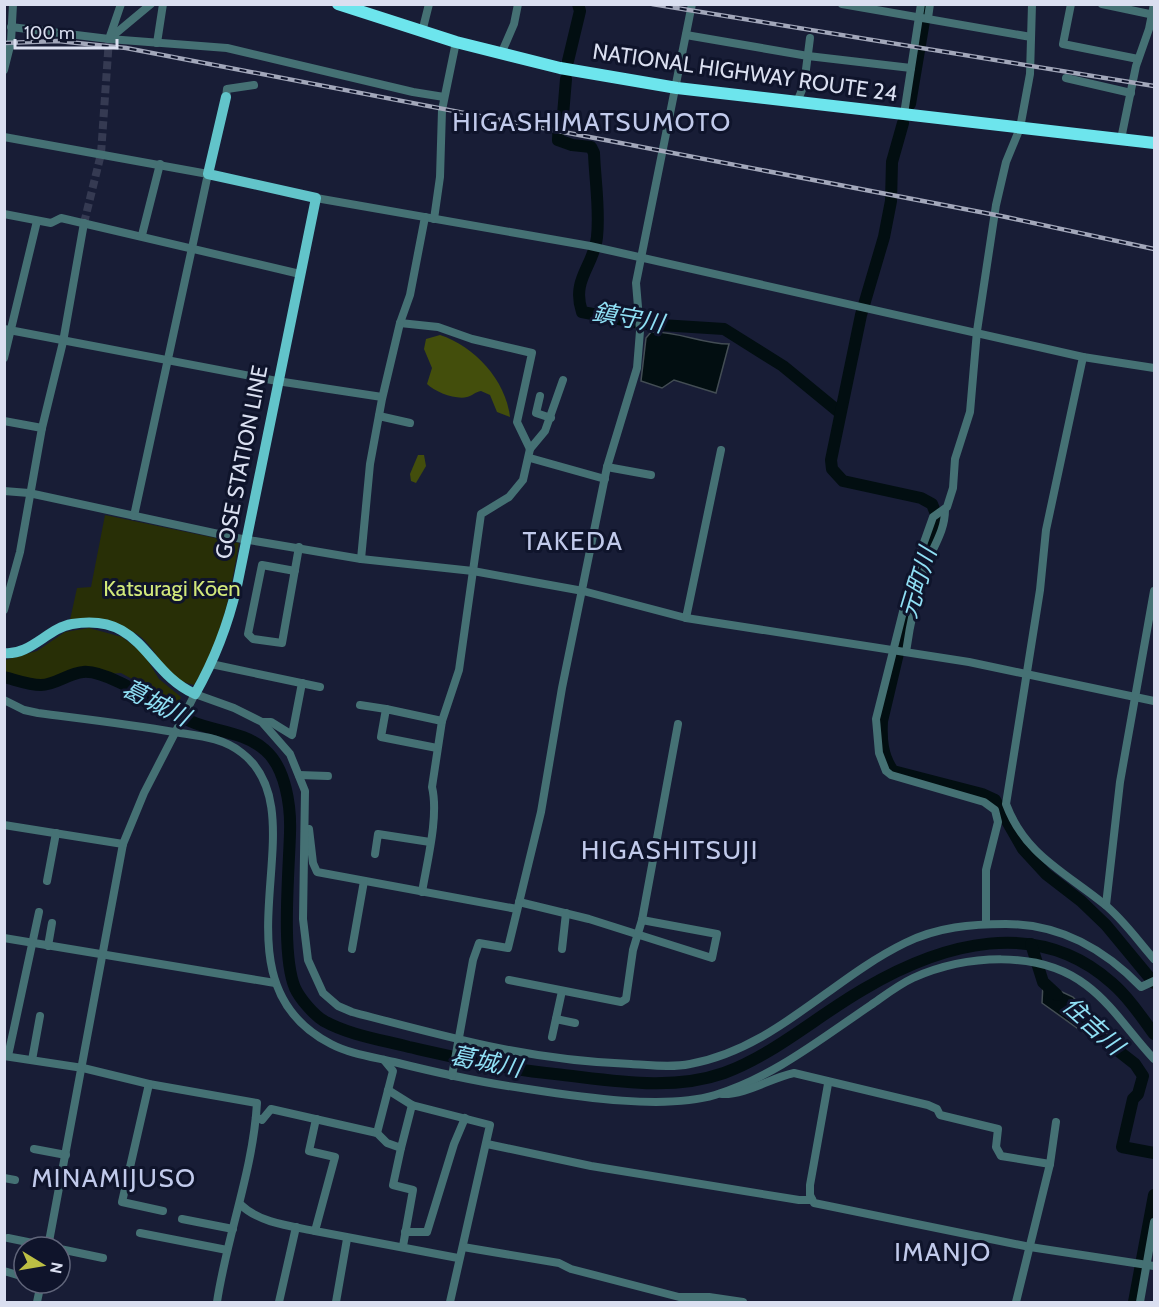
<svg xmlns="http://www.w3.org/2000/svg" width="1159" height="1307" font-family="Cabin,'Noto Sans JP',sans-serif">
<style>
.green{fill:#282f06}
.forest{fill:#434e0c}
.water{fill:#020e11;stroke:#434d54;stroke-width:1.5}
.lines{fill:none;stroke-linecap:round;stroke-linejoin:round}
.river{stroke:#020e11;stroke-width:12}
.minor-tunnel{stroke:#353a52;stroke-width:8;stroke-dasharray:8 4;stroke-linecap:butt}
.minor{stroke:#457174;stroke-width:8}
.major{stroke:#62c4ca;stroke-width:10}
.highway{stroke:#6de5ed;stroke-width:12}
.rail-casing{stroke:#a2a7ba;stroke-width:4.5}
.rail{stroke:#0f142b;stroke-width:2;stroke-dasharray:7;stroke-linecap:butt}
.labels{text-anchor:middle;stroke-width:6;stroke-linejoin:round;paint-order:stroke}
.street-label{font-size:22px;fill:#dadff0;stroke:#0f142b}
.park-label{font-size:22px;fill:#d2e87a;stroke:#0f142b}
.water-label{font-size:24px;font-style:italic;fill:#90e0f5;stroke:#0f142b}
.quarter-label{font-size:26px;letter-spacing:1.5px;fill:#c1caeb;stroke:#0f142b}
</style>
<rect width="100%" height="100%" fill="#181d36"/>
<!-- green -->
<g class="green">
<path d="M105,515L239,543C230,595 222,640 194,685C161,678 161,651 137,634C118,622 92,623 70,620L77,588L91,587Z"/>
<path d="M89,628L122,637L143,653L159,679L181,697L178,704L121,673L107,674L78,669C56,684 30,685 5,676V660L37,651L65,632Z"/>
</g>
<!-- forest -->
<g class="forest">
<path d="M440,335C474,346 506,380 510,417L497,412L490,395L481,391C475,392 472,396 467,397C456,400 435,392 427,384L432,368L424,349L426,339Z"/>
<path d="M418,455H424L426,466L416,483L411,481L410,474Z"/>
</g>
<!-- water -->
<g class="water">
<path d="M651,332C678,331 702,344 729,344L716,393L674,380L662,388L641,381L646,338Z"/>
<path d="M1043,983L1073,997L1121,1049L1117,1052L1100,1041L1098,1043L1042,1003Z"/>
</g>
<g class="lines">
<!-- river -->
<g class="river">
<path d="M568,61L580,11L578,4"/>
<path d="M566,79L563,115L559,120L558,140L572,145L591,147L594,153C595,181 600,209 597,237C594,266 571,279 582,312L645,324L724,329L783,366L839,412"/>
<path d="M910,104L926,9"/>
<path d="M903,123L892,162L891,201L884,237L861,315L831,460L832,469L843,481L921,498L932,504L938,519L916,577L882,721C881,739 882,756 893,771L982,794L995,800L1023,849L1046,874L1081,901L1106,925L1154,983"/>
<path d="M4,677C16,680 29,685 41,685C55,685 69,673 83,672C108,669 166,710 190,721C214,732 244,731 265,750C286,768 291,807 290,833C289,871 281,955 295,988C300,999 314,1015 324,1021C349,1035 382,1040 409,1047C458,1058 505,1069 555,1074C610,1080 670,1092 724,1073C775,1054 817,1016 864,989C942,943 1037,916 1112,983C1128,997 1141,1016 1154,1034"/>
<path d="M1031,944L1043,982L1057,995"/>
<path d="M1107,1042L1135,1064L1143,1076L1138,1094L1133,1099L1122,1147L1154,1153"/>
<path d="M1134,1302L1154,1195"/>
</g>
<!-- minor-tunnel -->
<path class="minor-tunnel" d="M84,223L101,154L109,39"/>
<!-- minor -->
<g class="minor">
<path d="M842,4L1031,37"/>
<path d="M1071,4L1063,44L1138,59"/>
<path d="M1102,4L1154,15"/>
<path d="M928,18L930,4"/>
<path d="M11,27L109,39L227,48L413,92L444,97"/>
<path d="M422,32L429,4"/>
<path d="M686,35L808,56L911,68"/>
<path d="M109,39L151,4"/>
<path d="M109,39L121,4"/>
<path d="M157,43L163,4"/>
<path d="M501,54L514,24L518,4"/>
<path d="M4,70L11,42L13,4"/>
<path d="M1066,78L1131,93"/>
<path d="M226,97L227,89L254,85"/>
<path d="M797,102L804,85L810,38"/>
<path d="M904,114L921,4"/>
<path d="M4,137L208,174L134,516"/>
<path d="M1121,139L1136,66L1149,29L1154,4"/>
<path d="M316,198L590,246L1083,357L1154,368"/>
<path d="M4,214L51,223L61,218L300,274"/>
<path d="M434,219L440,177L442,110L456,42"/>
<path d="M142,235L160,164"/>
<path d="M400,323L438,327L472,339L532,353L517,422L530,449L523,480L509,497L481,514L459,670L442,721L432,787C439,816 427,862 422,892"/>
<path d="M4,329L277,381L382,397"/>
<path d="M1083,357L1046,530L1040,590L1006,804C1025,855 1065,872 1104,904C1123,919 1138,941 1154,959"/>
<path d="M4,358L37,221"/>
<path d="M540,396L536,413L551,418"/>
<path d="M379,416L410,423"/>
<path d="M4,421L42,428"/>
<path d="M530,449L545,431L563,380"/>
<path d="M530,458L605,479"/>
<path d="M607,467L651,475"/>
<path d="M4,491L29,493L237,538L361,559L473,571L583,591L686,618L969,662L1154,701"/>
<path d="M361,559L370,464L382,399L400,323L410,295L425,217"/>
<path d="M295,571L262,565L248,634L253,639L282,643L299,547"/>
<path d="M4,610L20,552L42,428L63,342L84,223"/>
<path d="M686,618L721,450"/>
<path d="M906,652C910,624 916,595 925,568C932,548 945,532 945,510"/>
<path d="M211,664L320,687"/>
<path d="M4,700L24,710L38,713C84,719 129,724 174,732C198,736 222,737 242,753C323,815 204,979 331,1044C350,1054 373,1057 394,1062C438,1073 483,1083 528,1089C580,1097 665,1110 715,1095C772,1078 822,1038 871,1005C884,996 898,985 913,978C965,955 1039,949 1086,985C1113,1005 1131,1035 1154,1059"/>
<path d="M360,705L386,709"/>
<path d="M263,722H271L292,735L302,683"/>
<path d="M437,748L381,737L386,709L442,721"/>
<path d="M299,775L328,776"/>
<path d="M4,825L123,844"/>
<path d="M309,829L313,863L317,872L517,909"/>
<path d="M375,854L378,834L430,842"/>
<path d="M47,881L56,833"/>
<path d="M519,902L589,919L712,958L717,934L642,920"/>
<path d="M1106,905L1120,782L1154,591"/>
<path d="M986,924V870L998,822L995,810L984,802L891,775L886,771L879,753L876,719L912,576L933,517L947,507L953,488L955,459L970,412L977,331L996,205L1006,162L1020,128L1030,74L1032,4"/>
<path d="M4,938L275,983"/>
<path d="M48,946L52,923"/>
<path d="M352,949L364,881"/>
<path d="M562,949L566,913"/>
<path d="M509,980L621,1002L626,999L633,950L642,920L678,724"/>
<path d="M556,1019L575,1023"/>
<path d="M552,1037L562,991"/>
<path d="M4,1056L83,1068L149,1084L257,1103C253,1171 227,1235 217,1302"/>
<path d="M8,1056L39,912"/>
<path d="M32,1060L40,1016"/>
<path d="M452,1076L473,960L479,943L508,948L541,812L562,688L607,467L637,368L640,331L636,283L692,4"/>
<path d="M149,1084L122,1202L163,1211"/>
<path d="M828,1084L810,1185V1195L814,1203L1030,1247L1154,1266"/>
<path d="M388,1090L412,1105"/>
<path d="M722,1094C746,1095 770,1078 794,1073L928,1105L937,1109L940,1115L998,1129L996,1147L1001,1156L1050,1164"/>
<path d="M256,1117L262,1120L271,1109L377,1133L387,1143L401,1148L412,1105L490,1125L450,1302"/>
<path d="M316,1119L309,1151L335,1157L315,1231L458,1258"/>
<path d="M377,1133L393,1071L384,1060"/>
<path d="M487,1144L591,1166L799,1200H812"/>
<path d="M401,1148L393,1185L413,1190L403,1246"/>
<path d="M34,1149L66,1155"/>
<path d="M4,1178L15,1180"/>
<path d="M241,1205C260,1223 290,1226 315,1231"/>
<path d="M182,1219L233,1229"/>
<path d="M405,1232H427L454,1144L465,1118"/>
<path d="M140,1233L227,1250"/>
<path d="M8,1238L52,1247"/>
<path d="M48,1247L123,844L144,793L195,694L234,708L262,722L290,754L305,791L303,919L308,960L323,993L338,1006L352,1012C447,1037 531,1061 631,1064C650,1065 671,1068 690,1064C774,1049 831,979 905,943C937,927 972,924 1006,924C1061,924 1104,949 1141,987L1154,981"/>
<path d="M463,1247L559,1263L571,1269L679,1297H709L743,1302"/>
<path d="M60,1249L103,1258"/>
<path d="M4,1271L24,1277"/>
<path d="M37,1302L41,1283"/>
<path d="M279,1302L296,1227"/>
<path d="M336,1302L347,1239"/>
<path d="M1016,1302L1050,1164L1056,1122"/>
<path d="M1140,1302L1154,1222"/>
</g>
<!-- major -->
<path class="major" d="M4,653C30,656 48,628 72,624C143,612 145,672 195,694C215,659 228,625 237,586L316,198L208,174L226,97"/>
<!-- highway -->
<path class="highway" d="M338,4L456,42L560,68L677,88L1154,143"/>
<defs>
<g id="rail">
<path d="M652,4L1154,86"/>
<path d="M4,43L58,41L126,48L1001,216L1154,249"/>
</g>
</defs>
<!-- rail casing -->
<use href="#rail" class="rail-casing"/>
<!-- rail -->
<use href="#rail" class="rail"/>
</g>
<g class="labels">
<!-- street labels -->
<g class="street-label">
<text transform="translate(745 72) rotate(8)" y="8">NATIONAL HIGHWAY ROUTE 24</text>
<text transform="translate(241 462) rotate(-79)" y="8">GOSE STATION LINE</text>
</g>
<!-- park labels -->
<g class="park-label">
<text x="172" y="596">Katsuragi Kōen</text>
</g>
<!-- water labels -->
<g class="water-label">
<text transform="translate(628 318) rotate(10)" y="8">鎮守川</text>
<text transform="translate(918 583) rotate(-73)" y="8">元町川</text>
<text transform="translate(156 703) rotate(27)" y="8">葛城川</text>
<text transform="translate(1093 1026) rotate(42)" y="8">住吉川</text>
<text transform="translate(486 1062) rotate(11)" y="8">葛城川</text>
</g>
<!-- quarter labels -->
<g class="quarter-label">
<text x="592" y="131">HIGASHIMATSUMOTO</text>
<text x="573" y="550">TAKEDA</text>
<text x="670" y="859">HIGASHITSUJI</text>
<text x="114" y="1187">MINAMIJUSO</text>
<text x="943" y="1261">IMANJO</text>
</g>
</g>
<!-- border -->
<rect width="1159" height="1307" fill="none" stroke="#dadff0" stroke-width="12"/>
<!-- north arrow -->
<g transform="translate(42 1265) rotate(101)"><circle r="28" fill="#0f142b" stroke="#60657a" stroke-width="1.5"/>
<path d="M0-4.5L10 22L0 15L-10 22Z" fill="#bcbf44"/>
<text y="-9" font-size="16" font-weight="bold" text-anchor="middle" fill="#dadff0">N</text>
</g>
<!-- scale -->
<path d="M15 39v9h102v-9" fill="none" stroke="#dadff0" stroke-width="3"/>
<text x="24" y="39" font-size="18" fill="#dadff0" stroke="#0f142b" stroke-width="4.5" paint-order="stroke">100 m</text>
</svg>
